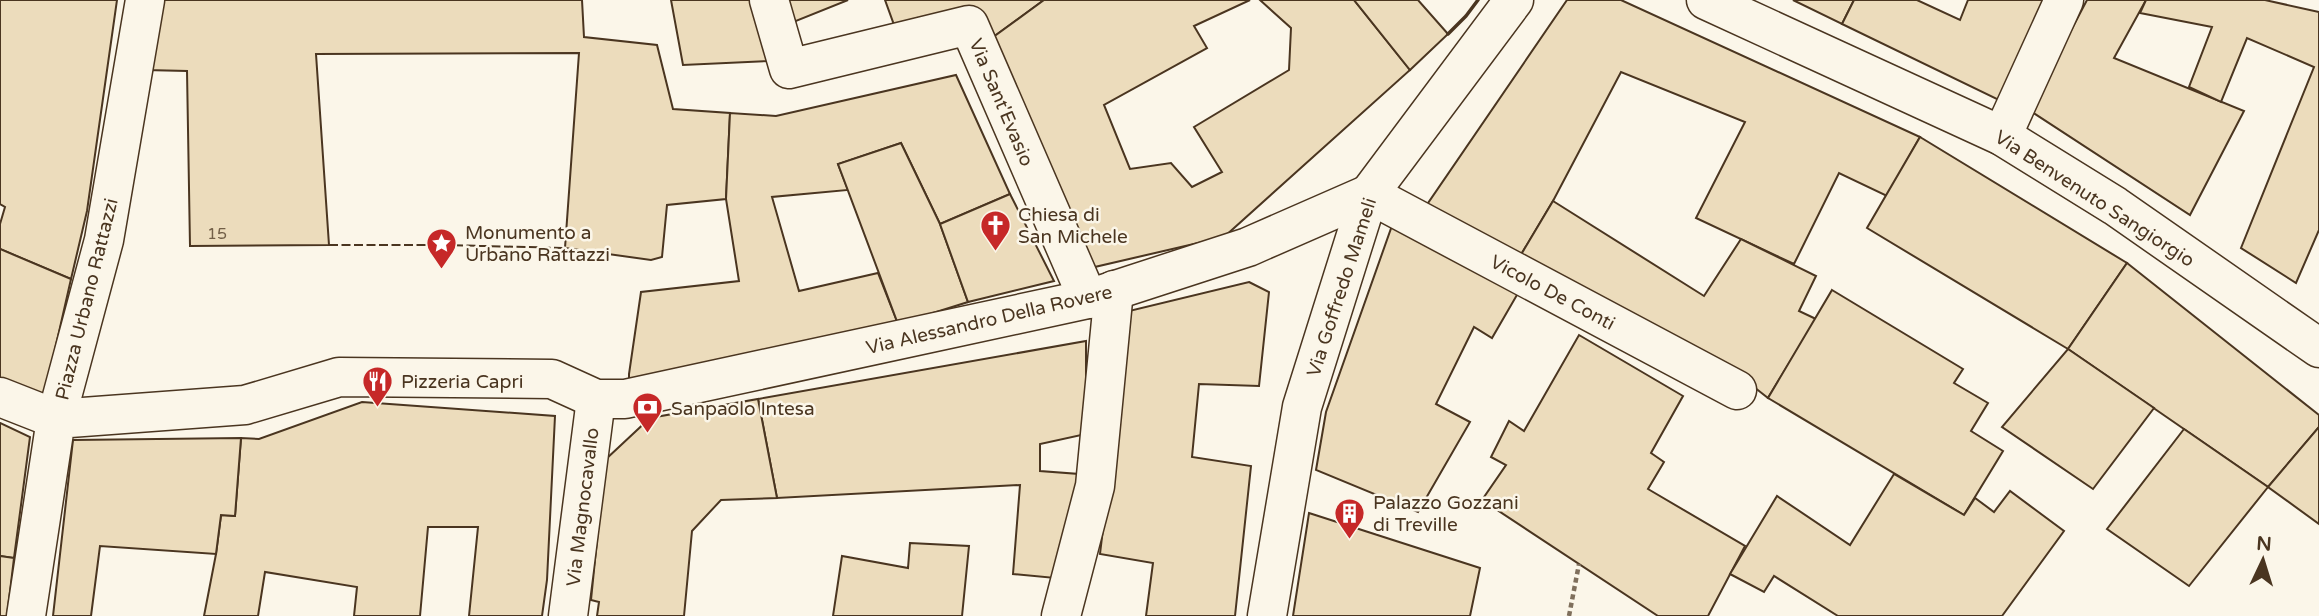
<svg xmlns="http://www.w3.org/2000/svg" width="2319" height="616" font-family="'Varela Round',sans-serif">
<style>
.building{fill:#ecdcbc;stroke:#4a3520;stroke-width:2}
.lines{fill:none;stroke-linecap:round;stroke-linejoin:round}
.pedestrian-casing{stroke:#4a3520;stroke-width:41}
.minor-casing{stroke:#4a3520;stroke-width:41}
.path{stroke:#7f6f5c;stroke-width:4.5;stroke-dasharray:5 3.5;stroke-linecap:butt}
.pedestrian{stroke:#fbf6e9;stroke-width:38}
.minor{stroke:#fbf6e9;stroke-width:38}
.fence{stroke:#4a3520;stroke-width:2;stroke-dasharray:9 3.5;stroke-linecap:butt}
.wall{stroke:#4a3520;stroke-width:3.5}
.labels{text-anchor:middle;stroke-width:5;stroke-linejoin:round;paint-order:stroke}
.number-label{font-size:16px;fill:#725f47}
.street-label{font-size:19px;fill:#4a3520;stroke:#fbf6e9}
.poi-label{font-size:19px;fill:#4a3520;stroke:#fbf6e9;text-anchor:start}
</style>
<rect width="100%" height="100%" fill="#fbf6e9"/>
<!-- building -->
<g class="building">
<path d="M0,0H117L87,211L71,279L0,249V224L5,207L0,204Z"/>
<path d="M158,0H582L584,37L657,45L673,109L730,113L726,199L667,205L662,257L651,260L565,248L579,53L316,54L329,245L190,246L187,71L146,70Z"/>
<path d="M671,0H753L769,61L683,65Z"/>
<path d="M780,0H848L786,25Z"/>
<path d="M885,0H1044L985,43L897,33Z"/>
<path d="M1044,0H1250L1194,26L1207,48L1104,105L1130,169L1171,163L1192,187L1222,172L1194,127L1289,70L1291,28L1260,0H1354L1410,70L1224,237L1086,269L985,43Z"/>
<path d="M1354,0H1418L1448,34L1410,70Z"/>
<path d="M1567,0H1621L1920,137L1887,196L1839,173L1794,264L1696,218L1745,122L1621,72L1553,201L1519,258L1424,209Z"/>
<path d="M1793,0H1854L1842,24Z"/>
<path d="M1854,0H1917L1960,20L1968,0H2053L2005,103L1842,24Z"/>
<path d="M2087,0H2146L2114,58L2244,111L2190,215L2029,110Z"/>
<path d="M2146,0H2265L2319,12V230L2296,283L2241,248L2314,67L2247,38L2221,102L2189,87L2212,27L2140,13Z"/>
<path d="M956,75L1010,194L940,224L901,143L838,164L848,190L772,197L799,291L878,273L898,324L629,387V374L641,292L739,281L726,199L730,113L776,116Z"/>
<path d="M1920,137L2127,263L2068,349L1867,228Z"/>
<path d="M901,143L940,224L968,302L898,324L838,164Z"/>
<path d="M1010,194L1054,281L968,302L940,224Z"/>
<path d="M1553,201L1704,296L1741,239L1816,276L1799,311L1816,319L1768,398L1754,387L1519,258Z"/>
<path d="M1394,220L1521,288L1492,338L1474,327L1436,404L1470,422L1418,512L1316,470L1326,412Z"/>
<path d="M0,249L71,279L44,398L0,381Z"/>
<path d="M2127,263L2319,415V427L2268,487L2068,349Z"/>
<path d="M1249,282L1269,292L1259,386L1199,384L1192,457L1251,466L1235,616H1146L1153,563L1100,554L1129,311Z"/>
<path d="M1832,290L1963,369L1954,383L1988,403L1971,431L2003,451L1964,515L1768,398Z"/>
<path d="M1579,335L1683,396L1651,453L1664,462L1648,489L1745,546L1708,616H1658L1482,500L1506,465L1491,457L1509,421L1524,431Z"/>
<path d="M1086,341V434L1040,444V471L1079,474L1055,578L1013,574L1020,485L777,498L758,399Z"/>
<path d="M2068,349L2154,408L2093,489L2002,427Z"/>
<path d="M758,399L777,498L721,500L692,531L684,616H597L599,602L591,600L605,460L650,418Z"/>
<path d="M362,402L555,416L547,580L542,616H469L478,527H428L420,616H354L357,587L265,572L258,616H204L216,554L221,515L235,516L241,438L259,439Z"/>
<path d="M0,423L30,437L14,558L0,556Z"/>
<path d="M2319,427V524L2268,487Z"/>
<path d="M2184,429L2268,487L2189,586L2107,529Z"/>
<path d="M241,438L235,516L221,515L216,554L100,546L91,616H53L73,440Z"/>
<path d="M1894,474L1964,515L1975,498L1994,512L2010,491L2064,531L2002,616H1838L1774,576L1764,592L1730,574L1777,496L1850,545Z"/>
<path d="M1309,513L1480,568L1470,616H1293Z"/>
<path d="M910,543L969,546L962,616H833L842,556L908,568Z"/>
<path d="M0,556L14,558L7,616H0Z"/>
</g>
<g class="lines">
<defs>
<path id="pedestrian" d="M0,397L56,419L104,240L145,0"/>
<g id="minor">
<path d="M769,0L789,69L969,25L1088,299"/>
<path d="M1706,0L2002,136L2115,206L2319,348"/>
<path d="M2002,136L2064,0"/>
<path d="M26,616L56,419L245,405L339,377L552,379L596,399H625L1088,299L1248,247L1369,194L1737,390"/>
<path d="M568,616L596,399"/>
<path d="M1061,616L1095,486L1114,290"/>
<path d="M1267,616L1302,407L1369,194L1514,0"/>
</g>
</defs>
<!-- pedestrian casing -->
<use href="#pedestrian" class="pedestrian-casing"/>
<!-- minor casing -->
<use href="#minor" class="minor-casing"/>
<!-- path -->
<path class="path" d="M1569,616L1579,564"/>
<!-- pedestrian -->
<use href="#pedestrian" class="pedestrian"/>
<!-- minor -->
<use href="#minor" class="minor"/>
<!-- fence -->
<path class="fence" d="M329,245H443L565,248"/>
<!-- wall -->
<path class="wall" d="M1448,34L1466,16L1478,0"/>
</g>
<!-- icons -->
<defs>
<symbol id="church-pin" viewBox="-11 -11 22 30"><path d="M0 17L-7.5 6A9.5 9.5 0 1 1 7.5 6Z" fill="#c62828" stroke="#fbf6e9"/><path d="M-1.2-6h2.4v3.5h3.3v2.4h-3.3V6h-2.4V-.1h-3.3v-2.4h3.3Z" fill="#fff"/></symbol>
<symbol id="sight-pin" viewBox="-11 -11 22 30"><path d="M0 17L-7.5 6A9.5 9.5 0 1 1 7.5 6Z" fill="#c62828" stroke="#fbf6e9"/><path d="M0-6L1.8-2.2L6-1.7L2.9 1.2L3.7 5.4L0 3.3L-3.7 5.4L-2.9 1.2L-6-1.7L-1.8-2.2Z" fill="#fff"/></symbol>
<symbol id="restaurant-pin" viewBox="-11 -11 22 30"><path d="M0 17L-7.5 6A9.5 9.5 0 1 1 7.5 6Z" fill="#c62828" stroke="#fbf6e9"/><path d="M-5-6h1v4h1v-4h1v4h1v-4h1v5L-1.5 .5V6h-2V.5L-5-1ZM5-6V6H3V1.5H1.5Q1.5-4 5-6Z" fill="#fff"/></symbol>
<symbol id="bank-pin" viewBox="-11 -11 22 30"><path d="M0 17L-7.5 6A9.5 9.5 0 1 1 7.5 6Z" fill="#c62828" stroke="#fbf6e9"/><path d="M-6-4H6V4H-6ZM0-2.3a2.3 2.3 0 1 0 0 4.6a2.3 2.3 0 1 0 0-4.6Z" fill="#fff"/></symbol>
<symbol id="building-pin" viewBox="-11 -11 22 30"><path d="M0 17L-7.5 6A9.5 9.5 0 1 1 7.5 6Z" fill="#c62828" stroke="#fbf6e9"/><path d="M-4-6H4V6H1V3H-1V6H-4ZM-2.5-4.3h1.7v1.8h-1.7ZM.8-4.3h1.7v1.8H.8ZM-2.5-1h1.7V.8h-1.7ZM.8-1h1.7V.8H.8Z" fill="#fff"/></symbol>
</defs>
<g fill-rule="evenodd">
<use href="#church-pin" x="978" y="208" width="35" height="47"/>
<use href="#sight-pin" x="424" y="226" width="35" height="47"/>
<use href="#restaurant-pin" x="360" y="364" width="35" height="47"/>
<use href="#bank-pin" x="630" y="390" width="35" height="47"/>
<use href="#building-pin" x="1332" y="496" width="35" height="47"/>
</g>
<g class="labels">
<!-- number labels -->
<g class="number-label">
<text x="217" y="239">15</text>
</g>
<!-- street labels -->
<g class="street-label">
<text transform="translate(1002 102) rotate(67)" y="7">Via Sant'Evasio</text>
<text transform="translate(2095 198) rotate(33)" y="7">Via Benvenuto Sangiorgio</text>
<text transform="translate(1341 287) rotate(-72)" y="7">Via Goffredo Mameli</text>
<text transform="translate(1553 292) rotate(28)" y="7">Vicolo De Conti</text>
<text transform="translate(86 299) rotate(-76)" y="7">Piazza Urbano Rattazzi</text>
<text transform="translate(989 319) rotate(-13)" y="7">Via Alessandro Della Rovere</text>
<text transform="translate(582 507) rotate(-83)" y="7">Via Magnocavallo</text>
</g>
<!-- poi labels -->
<g class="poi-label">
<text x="1018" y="221">Chiesa di<tspan x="1018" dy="22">San Michele</tspan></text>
<text x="465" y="239">Monumento a<tspan x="465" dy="22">Urbano Rattazzi</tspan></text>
<text x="401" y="388">Pizzeria Capri</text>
<text x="671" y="415">Sanpaolo Intesa</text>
<text x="1373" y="509">Palazzo Gozzani<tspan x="1373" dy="22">di Treville</tspan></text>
</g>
</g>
<!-- north arrow -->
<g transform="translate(2263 560) rotate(4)" stroke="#fbf6e9" stroke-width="5" paint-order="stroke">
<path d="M0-5L12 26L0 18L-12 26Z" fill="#4a3520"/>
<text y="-10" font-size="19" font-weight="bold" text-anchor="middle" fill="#4a3520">N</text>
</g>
</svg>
